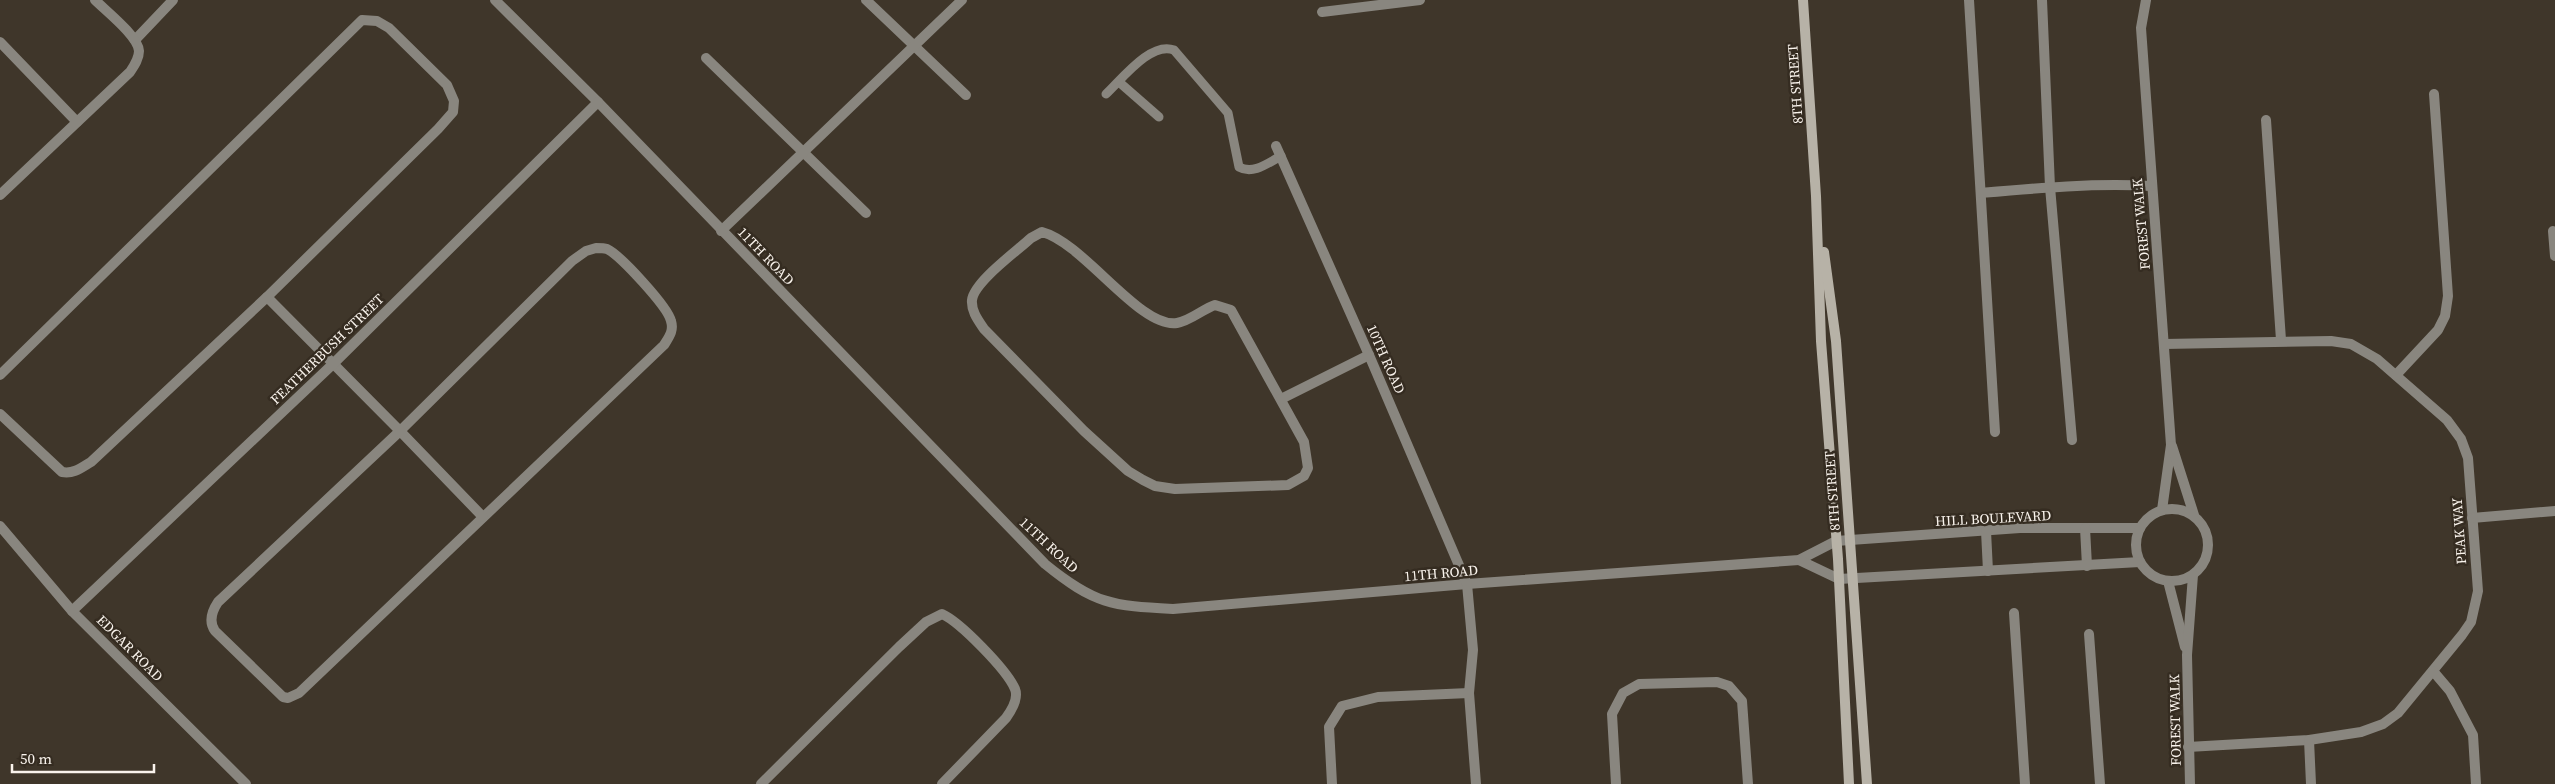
<svg xmlns="http://www.w3.org/2000/svg" width="2555" height="784" font-family="'Source Serif 4',serif">
<style>
.lines{fill:none;stroke-linecap:round;stroke-linejoin:round}
.lane{stroke:#89867f;stroke-width:9}
.street{stroke:#89867f;stroke-width:10}
.secondary{stroke:#b7b2a7;stroke-width:10}
.labels{text-anchor:middle;stroke-width:5;stroke-linejoin:round;paint-order:stroke}
.street-label{font-size:14px;fill:#f9f3ec;stroke:#352c21}
</style>
<rect width="100%" height="100%" fill="#3f362a"/>
<g class="lines">
<!-- lane -->
<g class="lane">
<path d="M1119,82L1159,117"/>
<path d="M1106,94C1122,79 1151,41 1174,50L1228,113L1239,167C1253,175 1268,163 1281,156"/>
</g>
<!-- street -->
<g class="street">
<path d="M495,0L598,102L1045,564C1094,604 1112,606 1173,609L1467,584L1799,560L1836,541L2020,528H2140"/>
<path d="M866,0L966,95"/>
<path d="M1969,0L1995,432"/>
<path d="M2042,0L2050,187L2072,440"/>
<path d="M2146,0L2141,28L2171,445L2162,510"/>
<path d="M1322,12L1420,0"/>
<path d="M135,40L173,0"/>
<path d="M0,42L77,122"/>
<path d="M706,58L866,213"/>
<path d="M2266,120L2281,340"/>
<path d="M1276,146L1369,355L1467,584L1473,650L1469,693L1476,784"/>
<path d="M1981,193C2038,188 2094,183 2151,186"/>
<path d="M0,195L130,72C134,66 139,59 139,51C138,36 106,11 95,0"/>
<path d="M721,231L962,0"/>
<path d="M2553,231L2555,256"/>
<path d="M1042,232C1084,243 1140,329 1177,323C1190,321 1203,309 1215,305L1231,310L1304,442L1308,468L1304,476L1288,485L1175,489L1155,486L1143,480L1128,471L1084,431L984,329C978,320 971,311 972,300C974,282 1017,251 1031,238Z"/>
<path d="M596,248C599,248 604,248 607,249C620,255 668,307 671,321C674,331 669,337 664,345L299,693L288,698L283,697L215,631C208,621 212,611 218,602L400,431L572,261L586,251Z"/>
<path d="M267,297L400,431L483,517"/>
<path d="M2164,344L2331,341L2351,344L2377,359L2447,420L2461,439L2468,458L2478,591L2471,622L2462,635L2398,713L2383,724L2361,732L2309,740L2188,747"/>
<path d="M0,375L362,20L377,21L389,28L447,85L454,101L453,112L438,129L267,297L91,462C81,468 74,474 62,472L0,414"/>
<path d="M2396,375L2438,330L2445,316L2448,296L2434,94"/>
<path d="M1281,399L1369,355"/>
<path d="M2172,446L2194,515"/>
<circle cx="2172" cy="545" r="36"/>
<path d="M2472,518L2555,511"/>
<path d="M0,526L72,611L246,784"/>
<path d="M2085,528L2087,566"/>
<path d="M1986,531L1988,571"/>
<path d="M1799,560L1839,579L2140,562"/>
<path d="M2168,581L2185,647"/>
<path d="M72,611L333,364L598,102"/>
<path d="M2014,613L2025,784"/>
<path d="M2089,634L2100,784"/>
<path d="M2433,671L2450,691L2473,735L2476,784"/>
<path d="M2309,740L2311,784"/>
<path d="M761,784L899,647L926,622L942,614C960,622 1007,670 1015,689C1019,699 1011,711 1006,718L942,784"/>
<path d="M1332,784L1329,727L1342,706L1378,697L1469,693"/>
<path d="M1616,784L1612,714L1623,693L1639,684L1717,682L1729,686L1742,701L1748,784"/>
<path d="M2190,784L2187,655L2193,575"/>
</g>
<!-- secondary -->
<g class="secondary">
<path d="M1803,0L1816,196L1821,341L1838,559L1849,784"/>
<path d="M1824,252L1836,341L1867,784"/>
</g>
</g>
<g class="labels">
<!-- street labels -->
<g class="street-label">
<text transform="translate(1795 84) rotate(-94)" y="5">8TH STREET</text>
<text transform="translate(2141 224) rotate(-95)" y="5">FOREST WALK</text>
<text transform="translate(766 256) rotate(46)" y="5">11TH ROAD</text>
<text transform="translate(327 349) rotate(-44)" y="5">FEATHERBUSH STREET</text>
<text transform="translate(1386 359) rotate(66)" y="5">10TH ROAD</text>
<text transform="translate(1832 491) rotate(-94)" y="5">8TH STREET</text>
<text transform="translate(1993 518) rotate(-3)" y="5">HILL BOULEVARD</text>
<text transform="translate(2459 531) rotate(-94)" y="5">PEAK WAY</text>
<text transform="translate(1049 545) rotate(43)" y="5">11TH ROAD</text>
<text transform="translate(1441 573) rotate(-5)" y="5">11TH ROAD</text>
<text transform="translate(130 648) rotate(45)" y="5">EDGAR ROAD</text>
<text transform="translate(2175 720) rotate(-91)" y="5">FOREST WALK</text>
</g>
</g>
<!-- scale -->
<path d="M12 764v8h142v-8" fill="none" stroke="#f9f3ec" stroke-width="2.5"/>
<text x="20" y="764" font-size="15" fill="#f9f3ec" stroke="#352c21" stroke-width="4" paint-order="stroke">50 m</text>
</svg>
